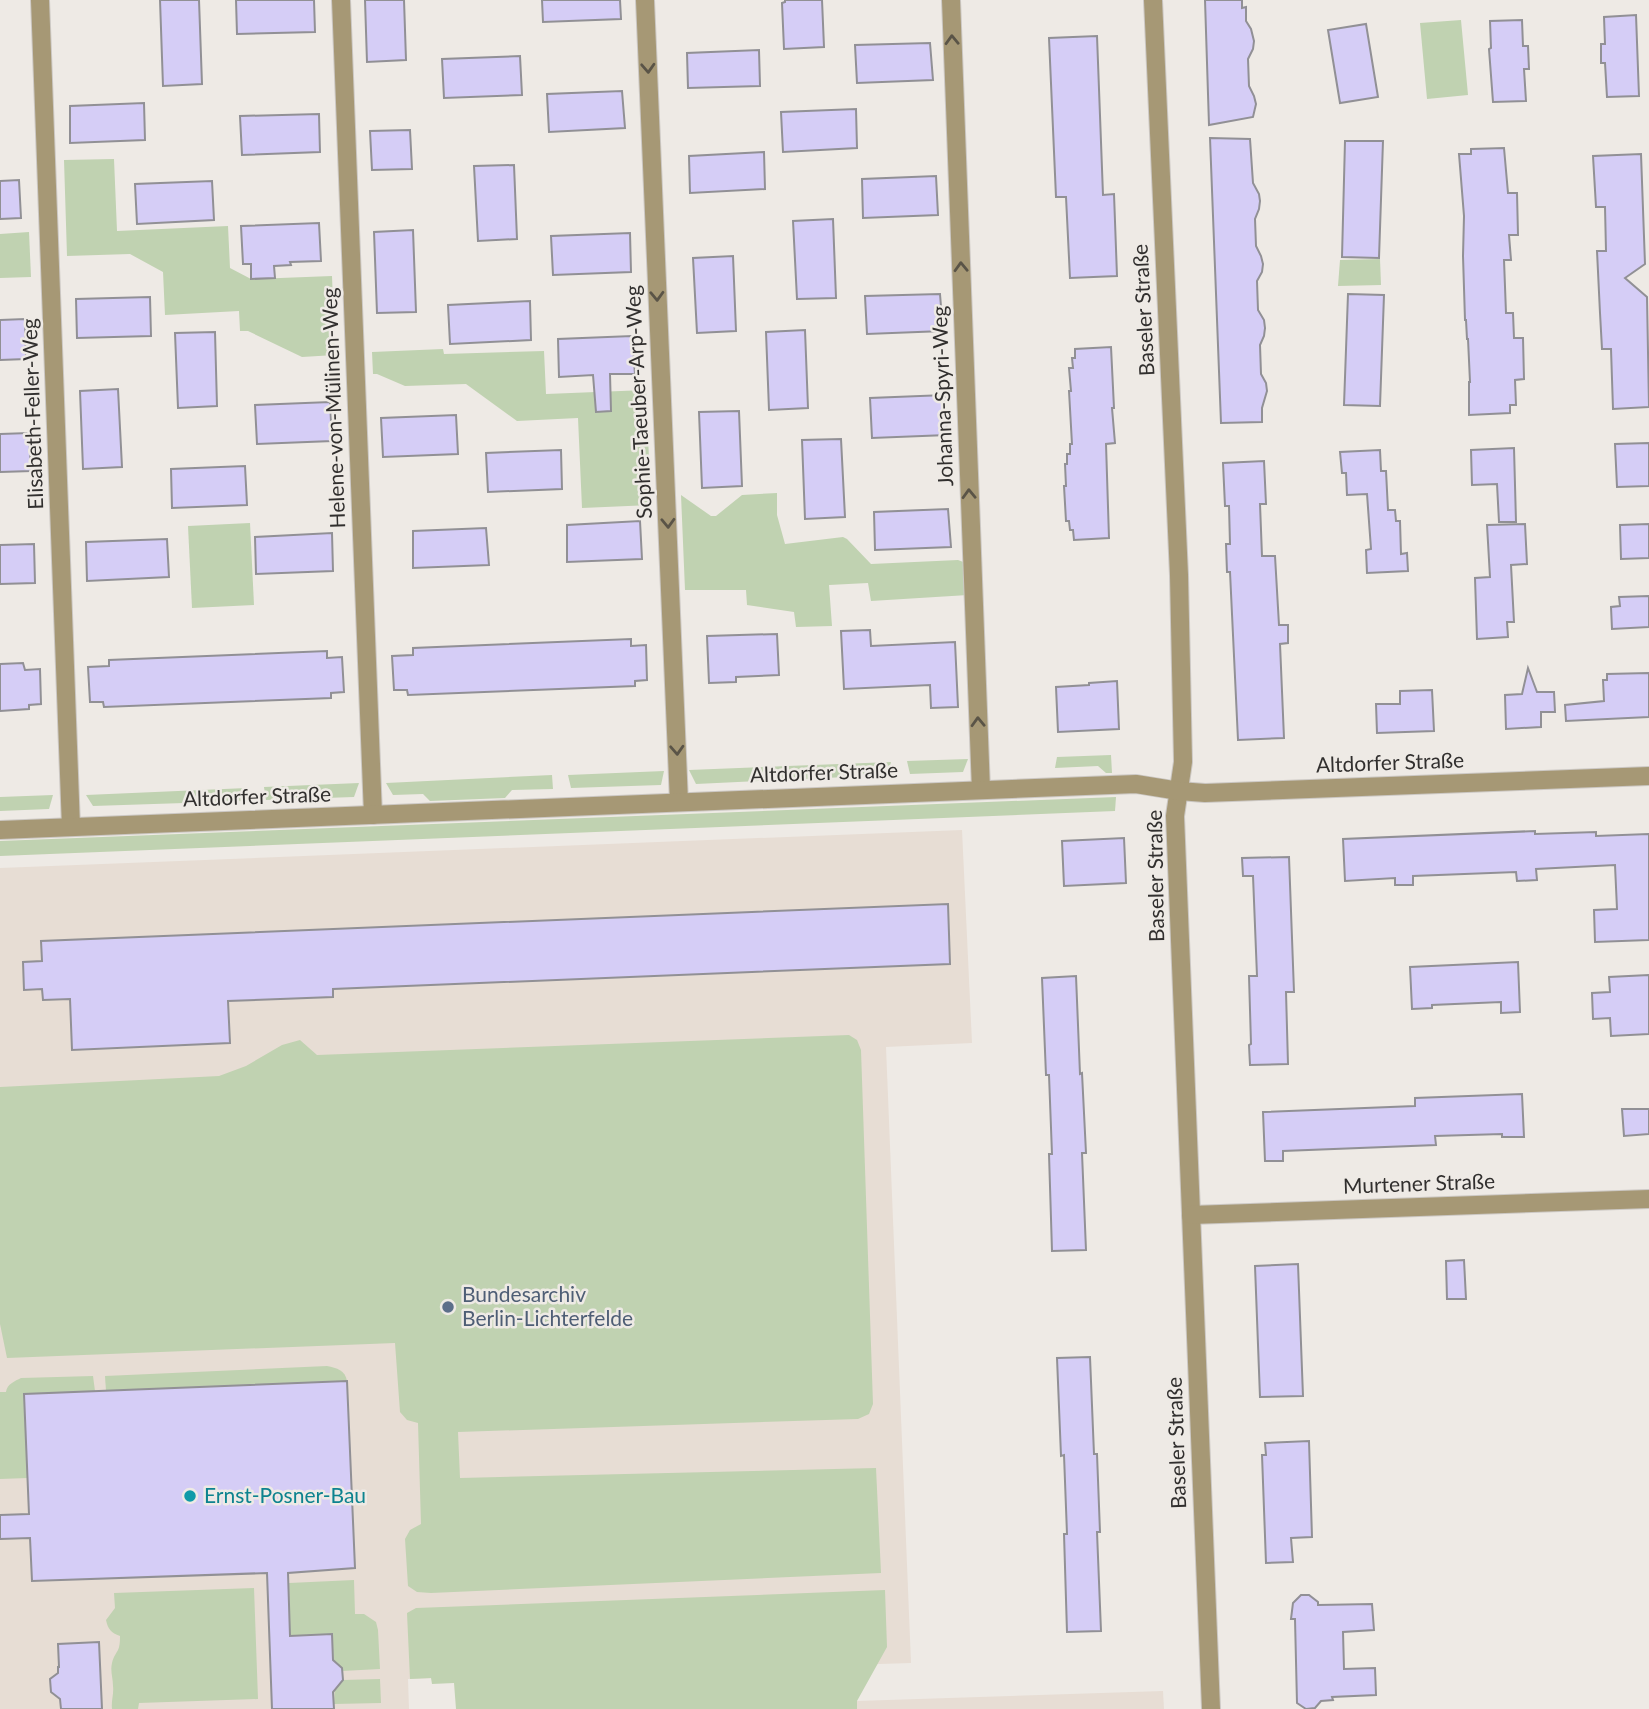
<svg xmlns="http://www.w3.org/2000/svg" width="1649" height="1709" font-family="Lato,sans-serif">
<style>
.built{fill:#e7ddd4}
.green{fill:#c0d2b1}
.building{fill:#d5cdf6;stroke:#919095;stroke-width:2}
.lines{fill:none;stroke-linecap:round;stroke-linejoin:round}
.minor-casing{stroke:#ccc8c4;stroke-width:20}
.minor{stroke:#a69875;stroke-width:18}
.oneway{stroke:#5a5447}
.service-dot{fill:#5c6f8a;stroke:#eeeae5;stroke-width:2.5}
.culture-dot{fill:#0f9aa8;stroke:#eeeae5;stroke-width:2.5}
.labels{text-anchor:middle;stroke-width:5;stroke-linejoin:round;paint-order:stroke}
.street-label{font-size:21px;fill:#312f2e;stroke:#eeeae5}
.service-label{font-size:21px;fill:#4e5e75;stroke:#eeeae5;text-anchor:start}
.culture-label{font-size:21px;fill:#0d838f;stroke:#eeeae5;text-anchor:start}
</style>
<rect width="100%" height="100%" fill="#eeeae5"/>
<!-- built -->
<g class="built">
<path d="M962,830L972,1043L886,1047L911,1663L408,1679L409,1709H0V868Z"/>
<path d="M1163,1691L1164,1709H857V1701Z"/>
</g>
<!-- green -->
<g class="green">
<path d="M1461,20L1468,95L1427,99L1420,23Z"/>
<path d="M114,159L117,231L228,226L230,268L251,279L332,276L335,355L302,357L248,331H240L239,311L165,315L163,272L130,254L67,256L64,160Z"/>
<path d="M29,232L31,277L0,278V234Z"/>
<path d="M1380,259L1381,285L1338,286L1340,260Z"/>
<path d="M443,349L444,354L544,351L546,394L646,390L651,505L582,508L578,418L517,421L466,384L405,386L377,374H373L372,352Z"/>
<path d="M777,493V515L785,544L843,537L847,539L871,564L958,560L966,563L968,595L871,601L868,583L829,585L832,626L796,627L794,612L747,605L746,590H685L681,495L711,516H716L742,495Z"/>
<path d="M250,523L254,605L192,608L188,526Z"/>
<path d="M1111,755L1112,773H1106L1098,766L1055,768L1057,757Z"/>
<path d="M968,759L963,772L910,774L907,761Z"/>
<path d="M891,762L888,775L696,784L689,770Z"/>
<path d="M664,771L661,785L571,788L568,775Z"/>
<path d="M552,775L553,789L512,790L505,798L430,801L423,794L393,795L386,783Z"/>
<path d="M359,783L354,797L266,800L264,787Z"/>
<path d="M247,788L245,801L93,806L86,795Z"/>
<path d="M53,795L49,809L0,811V797Z"/>
<path d="M1116,797L1115,811L0,856V841Z"/>
<path d="M849,1035L857,1040L861,1050L873,1404L869,1414L858,1419L458,1432L460,1478L876,1468L881,1573L431,1593L417,1592L408,1586L405,1539L410,1530L421,1524L418,1423L407,1420L400,1412L395,1343L7,1358L0,1324V1087L219,1076L246,1066L282,1045L300,1040L317,1055Z"/>
<path d="M327,1366C337,1368 345,1370 347,1381L106,1391L105,1376Z"/>
<path d="M93,1376L95,1391L24,1394L28,1478L0,1479V1392H6C7,1384 15,1381 21,1378Z"/>
<path d="M354,1580L355,1614H364L376,1622L378,1630L380,1669L342,1671V1668L339,1666H334L332,1634L290,1636L289,1583Z"/>
<path d="M254,1588L258,1699L139,1703L138,1709H112C111,1701 114,1694 113,1686C113,1678 110,1671 112,1663C116,1649 120,1654 120,1636C111,1633 108,1629 106,1620L115,1608L114,1593Z"/>
<path d="M885,1590L887,1647L857,1701V1709H456L454,1683L432,1684L431,1678L410,1679L407,1613L416,1608Z"/>
<path d="M380,1679L381,1703L334,1704L335,1685H339L343,1680Z"/>
</g>
<!-- building -->
<g class="building">
<path d="M160,0H199L202,84L163,86Z"/>
<path d="M236,0H314L315,32L237,34Z"/>
<path d="M365,0H404L406,60L367,62Z"/>
<path d="M542,0H620L621,19L543,22Z"/>
<path d="M785,0H822L824,47L784,49L782,3L785,2Z"/>
<path d="M1205,0H1242V8L1246,7V21L1251,29L1254,41L1253,49L1248,59L1249,86L1254,96L1256,104L1253,117L1209,125Z"/>
<path d="M1636,15L1639,96L1607,97L1605,63H1601V44H1605L1604,17Z"/>
<path d="M1522,20L1523,46H1528L1529,69H1524L1526,101L1493,102L1489,49L1491,48L1490,21Z"/>
<path d="M1366,24L1378,97L1340,103L1328,30Z"/>
<path d="M1097,36L1103,195L1114,194L1117,276L1070,278L1066,197H1056L1049,38Z"/>
<path d="M930,43L933,80L857,83L855,45Z"/>
<path d="M759,50L760,86L688,88L687,53Z"/>
<path d="M520,56L522,95L444,98L442,59Z"/>
<path d="M622,91L625,128L549,132L547,94Z"/>
<path d="M144,103L145,140L70,143V106Z"/>
<path d="M856,109L857,148L783,152L781,112Z"/>
<path d="M319,114L320,152L242,155L240,116Z"/>
<path d="M410,130L412,169L372,170L370,131Z"/>
<path d="M1210,138L1250,139L1253,183L1259,194L1260,201L1259,209L1255,219L1256,246L1261,256L1263,264L1262,272L1257,281L1258,310L1264,320L1265,328L1264,336L1260,345L1261,374L1266,383L1267,391L1262,408V422L1221,423Z"/>
<path d="M1345,141H1383L1379,258L1342,257Z"/>
<path d="M1504,148L1508,193H1517L1518,235H1509L1511,260H1504L1506,313H1513L1514,338H1523L1524,379L1515,380L1516,405H1510V413L1469,415V382H1470L1468,339H1467L1466,320H1465L1463,256L1464,216L1459,154H1471V149Z"/>
<path d="M764,152L765,189L690,193L689,156Z"/>
<path d="M1641,154L1645,264L1625,278L1647,297L1649,407L1613,409L1611,349H1602L1600,313L1597,251H1606L1605,207H1596L1593,156Z"/>
<path d="M514,165L517,239L478,241L474,166Z"/>
<path d="M936,176L938,215L863,218L862,179Z"/>
<path d="M19,180L21,218L0,219V181Z"/>
<path d="M212,181L214,220L137,224L135,184Z"/>
<path d="M833,219L836,298L797,299L793,221Z"/>
<path d="M319,223L321,261L290,262L291,265L274,266L275,278L251,279V264H243L241,226Z"/>
<path d="M413,230L416,312L377,313L374,232Z"/>
<path d="M630,233L631,272L553,275L551,236Z"/>
<path d="M733,256L736,331L697,333L693,258Z"/>
<path d="M940,294L943,331L867,334L865,296Z"/>
<path d="M1348,294L1384,295L1380,406L1344,405Z"/>
<path d="M150,297L151,336L77,338L76,299Z"/>
<path d="M530,301L531,340L450,344L448,305Z"/>
<path d="M25,319L26,359L0,360V320Z"/>
<path d="M805,330L808,408L769,410L766,332Z"/>
<path d="M215,332L217,406L178,408L175,333Z"/>
<path d="M632,336L635,374H610L611,411L596,412L593,375L559,377L558,339Z"/>
<path d="M1111,347L1114,408H1112L1115,443L1106,444L1109,538L1074,540L1073,530H1070L1069,521H1066L1064,486H1066L1065,464H1067V454H1070V444H1072L1069,391H1071L1069,368H1073L1072,358H1075V349Z"/>
<path d="M118,389L122,467L83,469L80,391Z"/>
<path d="M945,395L947,435L872,438L870,398Z"/>
<path d="M330,402L332,441L257,444L255,405Z"/>
<path d="M739,411L742,486L702,488L699,412Z"/>
<path d="M456,415L458,454L383,457L381,418Z"/>
<path d="M29,433L31,471L0,472V434Z"/>
<path d="M841,439L845,517L805,519L802,440Z"/>
<path d="M1649,443V486L1617,487L1615,444Z"/>
<path d="M1514,448L1516,522H1499L1497,484L1472,485L1471,450Z"/>
<path d="M561,450L562,489L488,492L486,453Z"/>
<path d="M1380,450L1381,471H1386L1388,510H1395L1396,521H1400L1401,554L1407,553L1408,571L1367,573L1366,550L1371,549L1367,494L1347,495L1346,473H1342L1340,452Z"/>
<path d="M1264,461L1266,504H1260L1262,556H1275L1279,625H1288V643L1280,644L1284,738L1238,740L1230,572H1227L1226,544H1230L1229,506H1225L1223,463Z"/>
<path d="M245,466L247,505L172,508L171,469Z"/>
<path d="M948,509L951,547L875,550L874,512Z"/>
<path d="M640,521L642,559L567,562V525Z"/>
<path d="M1525,524L1527,564L1511,565L1514,622H1507L1508,637L1477,639L1475,578L1490,577L1487,525Z"/>
<path d="M1649,524V558L1621,559L1620,525Z"/>
<path d="M486,528L489,565L413,568V531Z"/>
<path d="M332,533L333,571L256,574L255,537Z"/>
<path d="M167,539L169,577L87,581L86,542Z"/>
<path d="M34,544L35,583L0,584V545Z"/>
<path d="M1649,596V627L1612,629L1611,607L1620,606L1619,597Z"/>
<path d="M870,630L871,646L955,642L958,707L931,708L930,685L844,689L841,631Z"/>
<path d="M777,634L779,675L736,677V682L709,683L707,636Z"/>
<path d="M631,639V646L646,645L647,680L635,681V686L408,695L407,690H394L392,656L413,655V648Z"/>
<path d="M327,651V658L342,657L344,692L331,693V698L104,707L103,702H90L88,667L109,666V660Z"/>
<path d="M23,663L25,670L40,669L41,704L29,705V709L0,711V664Z"/>
<path d="M1528,668L1537,692H1554L1555,712H1541V727L1506,729L1505,695L1522,694Z"/>
<path d="M1649,673V717L1566,721L1565,705L1604,701L1603,680H1607V674Z"/>
<path d="M1117,681L1119,729L1058,732L1056,687L1089,685V683Z"/>
<path d="M1432,690L1434,731L1377,733L1376,704H1400V691Z"/>
<path d="M1535,831V834L1596,832V836L1649,834V940L1595,942L1594,910L1617,909L1615,865L1536,869L1537,880L1517,881L1516,872L1413,876V885H1395V878L1345,881L1343,839Z"/>
<path d="M1124,838L1126,883L1064,886L1062,841Z"/>
<path d="M1289,857L1294,992H1286L1288,1064L1250,1065L1249,1045L1251,1044L1249,976H1257L1253,876H1243L1242,858Z"/>
<path d="M948,904L950,964L333,989V997L228,1001L230,1043L72,1050L70,999L43,1000L42,989L24,990L23,962L42,961L41,941Z"/>
<path d="M1518,962L1520,1012L1501,1013V1002L1432,1005V1008L1412,1009L1410,967Z"/>
<path d="M1649,975V1034L1611,1036L1610,1018L1593,1019L1592,993L1610,992L1609,977Z"/>
<path d="M1076,976L1080,1074L1082,1073L1086,1153H1082L1086,1250L1052,1251L1049,1154H1052L1049,1075H1046L1042,978Z"/>
<path d="M1522,1094L1524,1137H1502V1134L1435,1136L1436,1145L1283,1151V1161H1265L1263,1112L1415,1106V1098Z"/>
<path d="M1622,1109H1649V1134L1624,1136Z"/>
<path d="M1464,1260L1466,1299H1447L1446,1261Z"/>
<path d="M1298,1264L1303,1396L1260,1397L1255,1266Z"/>
<path d="M1090,1357L1094,1454H1097L1100,1532H1097L1101,1631L1067,1632L1064,1534H1067L1064,1455L1061,1456L1057,1358Z"/>
<path d="M347,1381L355,1568L288,1573L290,1636L332,1634L333,1660L342,1668L343,1680L333,1692L334,1709H272L267,1573L32,1581L30,1538L0,1539V1515L29,1514L24,1394Z"/>
<path d="M1309,1441L1312,1537L1291,1538L1293,1562L1266,1563L1262,1455H1266L1265,1443Z"/>
<path d="M1301,1595H1309L1318,1602V1605L1372,1604L1374,1630L1343,1632L1344,1669L1375,1668L1376,1695L1332,1697L1333,1700L1321,1701L1315,1708L1306,1709L1297,1703L1295,1619H1291L1293,1603Z"/>
<path d="M99,1642L102,1709H61L60,1699L51,1692L50,1679L58,1673V1667H59L58,1644Z"/>
</g>
<g class="lines">
<defs>
<g id="minor">
<path d="M40,0L71,827"/>
<path d="M341,0L373,815"/>
<path d="M645,0L679,802"/>
<path d="M951,0L981,790"/>
<path d="M1153,0L1179,575L1183,762L1175,816L1211,1709"/>
<path d="M0,830L1136,784L1179,791L1205,793L1649,776"/>
<path d="M1191,1215L1649,1199"/>
</g>
</defs>
<!-- minor casing -->
<use href="#minor" class="minor-casing"/>
<!-- minor -->
<use href="#minor" class="minor"/>
</g>
<!-- one-way arrows -->
<defs><path id="oneway-chevron" d="M-2-3.5L2.5 0L-2 3.5" fill="none" stroke-width="1.6" stroke-linecap="round" stroke-linejoin="round" transform="scale(1.75)"/></defs>
<g class="oneway">
<use href="#oneway-chevron" transform="translate(952 40) rotate(-92)"/>
<use href="#oneway-chevron" transform="translate(648 68) rotate(87)"/>
<use href="#oneway-chevron" transform="translate(961 267) rotate(-92)"/>
<use href="#oneway-chevron" transform="translate(657 296) rotate(88)"/>
<use href="#oneway-chevron" transform="translate(969 494) rotate(-92)"/>
<use href="#oneway-chevron" transform="translate(668 523) rotate(88)"/>
<use href="#oneway-chevron" transform="translate(978 722) rotate(-92)"/>
<use href="#oneway-chevron" transform="translate(677 750) rotate(87)"/>
</g>
<!-- markers -->
<circle class="service-dot" cx="448" cy="1307" r="7"/>
<circle class="culture-dot" cx="190" cy="1496" r="7"/>
<g class="labels">
<!-- street labels -->
<g class="street-label">
<text transform="translate(1144 310) rotate(-93)" y="7">Baseler Straße</text>
<text transform="translate(943 396) rotate(-92)" y="7">Johanna-Spyri-Weg</text>
<text transform="translate(639 402) rotate(-93)" y="7">Sophie-Taeuber-Arp-Weg</text>
<text transform="translate(334 408) rotate(-92)" y="7">Helene-von-Mülinen-Weg</text>
<text transform="translate(33 414) rotate(-92)" y="7">Elisabeth-Feller-Weg</text>
<text transform="translate(1390 763) rotate(-2)" y="7">Altdorfer Straße</text>
<text transform="translate(824 773) rotate(-2)" y="7">Altdorfer Straße</text>
<text transform="translate(257 797) rotate(-2)" y="7">Altdorfer Straße</text>
<text transform="translate(1156 876) rotate(-91)" y="7">Baseler Straße</text>
<text transform="translate(1419 1184) rotate(-2)" y="7">Murtener Straße</text>
<text transform="translate(1177 1443) rotate(-92)" y="7">Baseler Straße</text>
</g>
<!-- service labels -->
<g class="service-label">
<text x="462" y="1302">Bundesarchiv<tspan x="462" dy="24">Berlin-Lichterfelde</tspan></text>
</g>
<!-- culture labels -->
<g class="culture-label">
<text x="204" y="1503">Ernst-Posner-Bau</text>
</g>
</g>
</svg>
